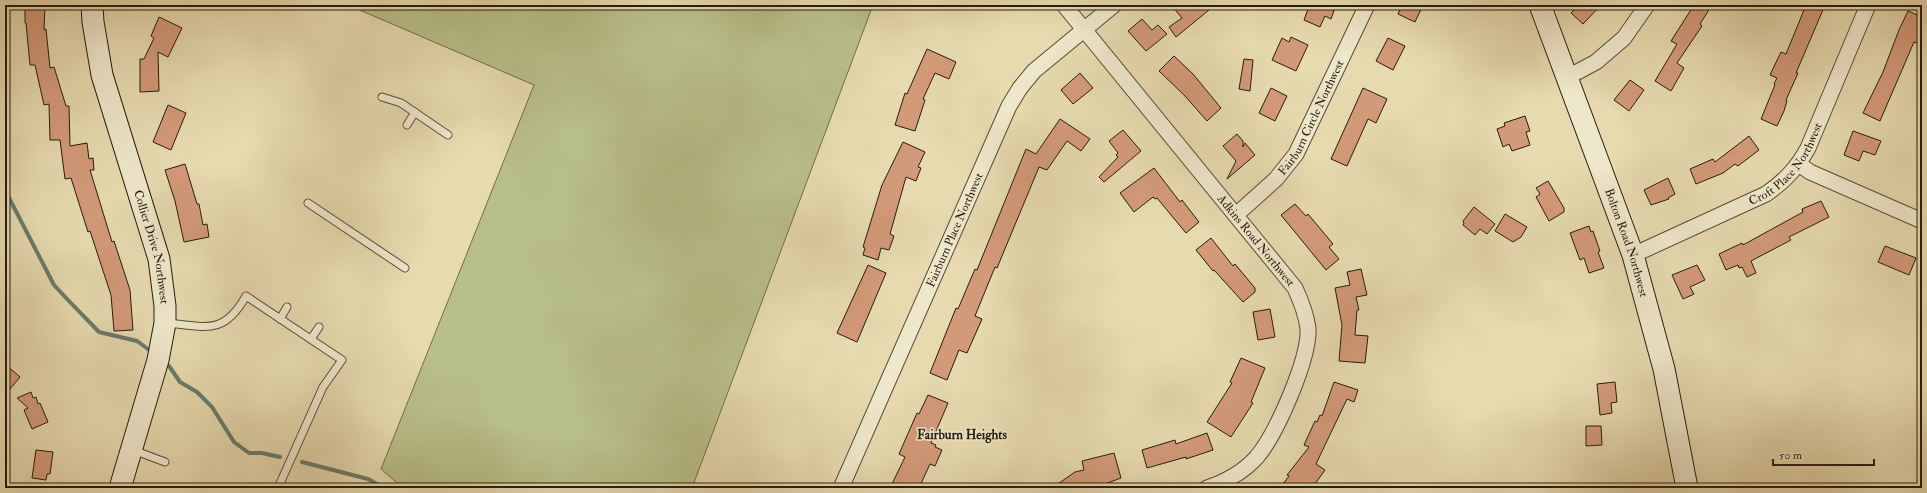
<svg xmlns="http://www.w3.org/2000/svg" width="1927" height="493" font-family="'IM FELL Double Pica',serif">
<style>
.green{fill:#b8bf89;stroke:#6f6e4c}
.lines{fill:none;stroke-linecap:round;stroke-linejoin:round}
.stream{stroke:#6a7b6c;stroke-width:4}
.building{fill:#d39a79;stroke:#261c0e}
.lane-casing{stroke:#564c36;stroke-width:9}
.street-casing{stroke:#564c36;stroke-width:17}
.secondary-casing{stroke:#261c0e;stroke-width:23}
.lane{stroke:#efe7cb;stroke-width:7}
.street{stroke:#efe7cb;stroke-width:15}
.secondary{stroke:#efe7cb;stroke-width:21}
.labels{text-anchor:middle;stroke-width:3;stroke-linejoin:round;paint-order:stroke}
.street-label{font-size:12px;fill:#261c0e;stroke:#efe7cb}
.neighbourhood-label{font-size:13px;font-weight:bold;fill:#261c0e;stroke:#efe7cb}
</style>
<rect width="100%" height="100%" fill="#e7daaf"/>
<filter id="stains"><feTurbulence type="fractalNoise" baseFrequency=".005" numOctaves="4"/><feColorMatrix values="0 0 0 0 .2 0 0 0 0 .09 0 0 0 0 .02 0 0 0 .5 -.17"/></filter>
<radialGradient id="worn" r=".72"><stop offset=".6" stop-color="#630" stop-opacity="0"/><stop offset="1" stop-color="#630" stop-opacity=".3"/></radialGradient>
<!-- green -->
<path class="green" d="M348,5H873L692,488H403L381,469L534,85Z"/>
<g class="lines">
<!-- stream -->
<g class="stream">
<path d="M5,190L54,285L68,300L99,332L137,341L152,352"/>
<path d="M169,366L180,382L197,392L212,407L234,442L249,453H262L280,457"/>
<path d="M302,462L368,479L384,488"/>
</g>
</g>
<!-- building -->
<g class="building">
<path d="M25,5H45L44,30L46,29L50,68L54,67L66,106H69L70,146L87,143L89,159L93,158L94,170H90L112,242L114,241L130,290L133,330L114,331L111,295L90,231L88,232L71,178L65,179L60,140H50L49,104L44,105L35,65H30L26,23H25Z"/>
<path d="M1171,5H1215L1176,37L1169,27L1182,18Z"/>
<path d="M1299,5H1336L1331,19L1325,16L1320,27L1304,20L1308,9Z"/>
<path d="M1402,5H1423L1415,22L1398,14Z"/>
<path d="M1579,5H1601L1583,24L1571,13Z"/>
<path d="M1694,5H1712L1700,24L1702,26L1677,63L1684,68L1671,91L1655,81L1677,44L1671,41Z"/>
<path d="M1806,5H1825L1796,73H1798L1786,100L1787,101L1784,111L1777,126L1761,119L1775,85L1774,84L1777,78L1770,75L1781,52L1786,54Z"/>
<path d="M1908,11L1922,17V45L1914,42L1880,121L1863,113L1883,72L1899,30Z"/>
<path d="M159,17L182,28L168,57L158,52L159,91L140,92V59H144L154,38L151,36Z"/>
<path d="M1142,19L1152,30L1158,25L1167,34L1146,51L1128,31Z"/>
<path d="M1291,37L1308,45L1296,71L1272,60L1282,38L1289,42Z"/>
<path d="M1388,38L1405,46L1393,70L1376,61Z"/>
<path d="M927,49L956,62L949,79L935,73L923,99L925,100L915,131L895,125L905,93L907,94Z"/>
<path d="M1174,56L1193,74L1221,108L1207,121L1184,95L1159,71Z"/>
<path d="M1244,59L1253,60L1250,91L1239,89Z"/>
<path d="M1080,73L1093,88L1073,104L1061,90Z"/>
<path d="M1630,80L1644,90L1629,111L1614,100Z"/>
<path d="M1271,88L1287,96L1275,121L1259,113Z"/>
<path d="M1363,88L1387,99L1376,123L1368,119L1347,166L1331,159Z"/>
<path d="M168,105L186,113L171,150L153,142Z"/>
<path d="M1525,116L1530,131L1526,132L1530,145L1512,151L1509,144L1503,147L1497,129L1505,126L1504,123Z"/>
<path d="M1060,119L1090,139L1081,151L1067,141L1047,170L1039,167L997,268L995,267L975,316L982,319L967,353L959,350L947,380L930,373L956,308L958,309L975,269L977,270L1026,149L1036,154Z"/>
<path d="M1123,130L1141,151L1104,182L1099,177L1118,157L1116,155L1118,153L1109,141Z"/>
<path d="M1853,131L1881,141L1875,155L1863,151L1859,161L1844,155Z"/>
<path d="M1237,134L1243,141V147L1245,143L1255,155L1227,179L1236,161L1223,146Z"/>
<path d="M1749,136L1759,150L1738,166L1735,164L1723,173L1696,184L1690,169L1713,159L1715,162Z"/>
<path d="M903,142L925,152L918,167L921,168L916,181L906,177L890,234L894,236L889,250L881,248L878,260L863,255L865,248L863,247L882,185Z"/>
<path d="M185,164L197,204H199L203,225L207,224L209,237L184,242L175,201L165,170Z"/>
<path d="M1154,168L1180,202L1182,200L1199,222L1186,233L1157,198L1155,199L1153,197L1134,212L1120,193Z"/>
<path d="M1668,178L1675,194L1668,198L1669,199L1651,205L1644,190Z"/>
<path d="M1548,181L1564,208V212L1549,221L1536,197L1540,194L1536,188Z"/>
<path d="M1821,201L1829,217L1789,237L1791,240L1751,261L1756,273L1747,277L1742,267L1739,268L1738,265L1726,270L1719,254L1742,243L1743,245L1803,212L1802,209Z"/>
<path d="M1295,204L1306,216L1308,214L1333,244L1329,247L1339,259L1326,270L1281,215Z"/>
<path d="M1474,207L1495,224L1487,234L1480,229L1475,235L1463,225L1464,223L1463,221Z"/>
<path d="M1505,214L1527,227L1521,237L1513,242L1495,231Z"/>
<path d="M1589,226L1591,232L1593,231L1600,251L1598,252L1604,268L1589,273L1584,258L1580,260L1570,233Z"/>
<path d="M1211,238L1233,266L1235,264L1255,288V292L1243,302L1214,270L1213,271L1196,250Z"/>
<path d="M1885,246L1916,258L1909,275L1878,262Z"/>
<path d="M868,265L886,273L857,342L837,333Z"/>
<path d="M1697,265L1705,280L1690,287L1694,294L1683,299L1672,275Z"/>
<path d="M1361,269L1367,295L1356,297L1359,310H1357L1355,335L1368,336L1365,363L1339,361L1342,325L1335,288L1350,285L1347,272Z"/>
<path d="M1270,309L1275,337L1258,340L1253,312Z"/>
<path d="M1241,358L1265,368L1251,402L1253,403L1231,437L1207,422L1232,383L1230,382Z"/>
<path d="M5,364L20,377L5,395Z"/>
<path d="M1334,382L1358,390L1354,402L1347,399L1316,464L1325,470L1312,488H1289L1283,484L1289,476L1287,475L1309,447L1304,445L1315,421L1317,422L1320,415L1322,416Z"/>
<path d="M1615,382L1617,402L1611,403L1612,413L1600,415L1597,384Z"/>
<path d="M31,392L33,398L36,397L38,404L40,403L48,422L32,429L24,410L28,408L17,398Z"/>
<path d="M928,395L948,403L931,443L936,445L935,447L942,450L935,466L930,464L919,488H890L905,457L899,454L917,413L919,414Z"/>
<path d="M1586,426H1601L1602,445L1586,446Z"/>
<path d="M1207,433L1213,450L1186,459V457L1147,468L1142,450L1175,440L1176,444Z"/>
<path d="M36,450L53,452L50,474H47L46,480L32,478Z"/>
<path d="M1114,453L1121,478L1094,488H1052L1075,472L1084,470L1082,461Z"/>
</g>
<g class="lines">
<defs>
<g id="lane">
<path d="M382,97L401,103L448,135"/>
<path d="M407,125L415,112"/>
<path d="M308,203L405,268"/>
<path d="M280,319L287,307"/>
<path d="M167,323C207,327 224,335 246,296L342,360L323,387L278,488"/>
<path d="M311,339L319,327"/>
<path d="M133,450L165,462"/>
</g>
<g id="street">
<path id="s1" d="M1064,5L1295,288C1301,301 1306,314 1308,328C1310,358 1276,435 1256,458C1243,472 1225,482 1207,488"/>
<path d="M1568,77L1596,62L1624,38L1647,5"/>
<path d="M1799,164L1810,172L1922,221"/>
<path id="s2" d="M1236,215L1276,179L1296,154L1367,5"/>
<path id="s3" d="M1633,255L1766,194C1785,181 1797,168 1808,148L1868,5"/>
<path id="s4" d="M841,488L1009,106L1020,88L1034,71L1114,5"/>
</g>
<g id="secondary">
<path id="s5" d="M92,5L93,22L102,75L159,259L165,306V323L158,360L120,488"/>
<path id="s6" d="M1540,5L1633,255L1664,369L1687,488"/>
</g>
</defs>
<!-- lane casing -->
<use href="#lane" class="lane-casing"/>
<!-- street casing -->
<use href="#street" class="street-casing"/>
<!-- secondary casing -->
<use href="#secondary" class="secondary-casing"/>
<!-- lane -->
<use href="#lane" class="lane"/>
<!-- street -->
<use href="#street" class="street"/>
<!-- secondary -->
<use href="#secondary" class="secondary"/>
</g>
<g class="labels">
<!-- street labels -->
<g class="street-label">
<text dy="4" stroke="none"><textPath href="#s2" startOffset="125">Fairburn Circle Northwest</textPath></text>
<text dy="4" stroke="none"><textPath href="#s3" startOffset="182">Croft Place Northwest</textPath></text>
<text dy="4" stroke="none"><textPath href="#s4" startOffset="282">Fairburn Place Northwest</textPath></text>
<text dy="4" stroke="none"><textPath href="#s1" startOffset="304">Adkins Road Northwest</textPath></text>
<text dy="4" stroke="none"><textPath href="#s6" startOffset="253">Bolton Road Northwest</textPath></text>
<text dy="4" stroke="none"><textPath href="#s5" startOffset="250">Collier Drive Northwest</textPath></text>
</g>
<!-- neighbourhood labels -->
<g class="neighbourhood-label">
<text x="962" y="439">Fairburn Heights</text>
</g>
</g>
<!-- margin -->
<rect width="1927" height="493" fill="none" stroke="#e7daaf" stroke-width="20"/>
<rect x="6" y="6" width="1915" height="481" fill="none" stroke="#261c0e" stroke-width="2"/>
<rect x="10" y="10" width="1907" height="473" fill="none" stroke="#261c0e"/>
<!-- scale -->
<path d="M1773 459v6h101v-6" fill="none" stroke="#261c0e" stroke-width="2"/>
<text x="1779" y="459" font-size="12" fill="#261c0e" stroke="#efe7cb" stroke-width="3" paint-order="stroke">50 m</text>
<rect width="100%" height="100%" filter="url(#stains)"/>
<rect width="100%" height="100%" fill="url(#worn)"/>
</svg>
